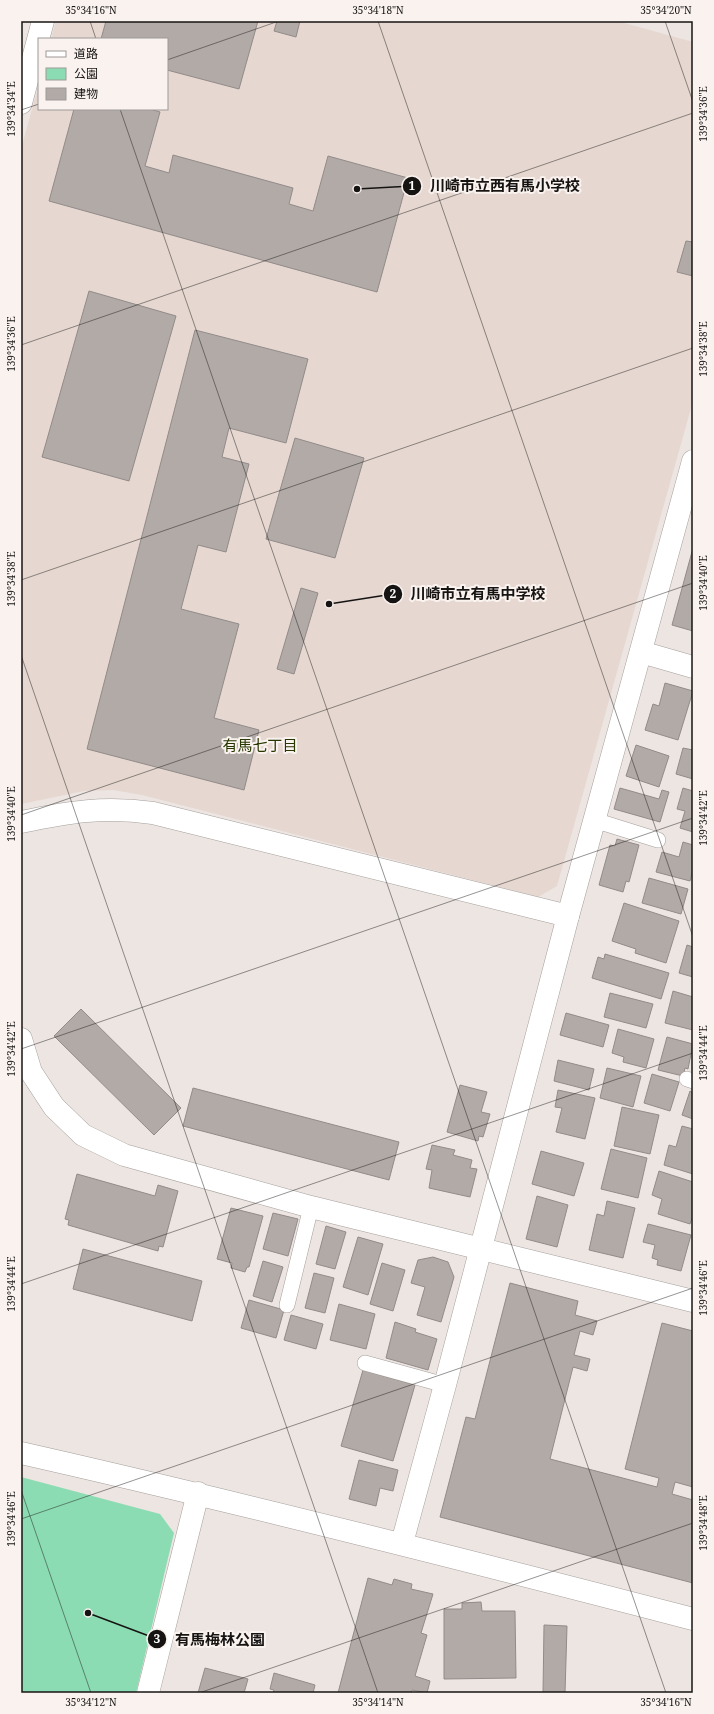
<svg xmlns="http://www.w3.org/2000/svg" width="714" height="1714" font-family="'Noto Serif','Noto Sans JP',serif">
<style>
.built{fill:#e6d7d0}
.green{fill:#8cdcb3}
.building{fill:#b1aaa7;stroke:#928b89}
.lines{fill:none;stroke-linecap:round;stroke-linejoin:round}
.lane-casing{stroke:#a69f9c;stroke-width:16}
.street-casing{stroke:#a69f9c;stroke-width:23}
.secondary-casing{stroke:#a69f9c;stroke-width:23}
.lane{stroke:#fff;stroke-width:15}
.street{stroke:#fff;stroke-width:22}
.secondary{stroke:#fff;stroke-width:22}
.ticks{fill:none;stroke:#161413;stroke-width:1;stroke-opacity:0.45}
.labels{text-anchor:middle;stroke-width:4;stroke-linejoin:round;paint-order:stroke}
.neighbourhood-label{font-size:15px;fill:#273700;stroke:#f9f2ef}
.leader{fill:none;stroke:#161413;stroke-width:1.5}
.callout-dot{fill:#161413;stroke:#f9f2ef;stroke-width:1.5}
.mark-label{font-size:12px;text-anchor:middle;font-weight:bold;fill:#fff}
.callout-label{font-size:15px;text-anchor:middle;font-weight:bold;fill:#161413;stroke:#f9f2ef;stroke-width:4;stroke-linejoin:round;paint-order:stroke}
.neatline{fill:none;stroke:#161413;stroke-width:1.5}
.ticks-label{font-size:10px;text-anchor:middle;fill:#161413}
</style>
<rect width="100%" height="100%" fill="#ece5e2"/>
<!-- built -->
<path class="built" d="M56,21H617L693,42V401L557,886L538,897L142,795L113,790L84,791L21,804V149L39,84V109H167V39H51Z"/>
<!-- green -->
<path class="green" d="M21,1477L160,1514L174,1533L136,1693H21Z"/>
<!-- building -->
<g class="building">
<path d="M106,21H258L239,89L167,70V39H101Z"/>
<path d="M277,21H300L296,37L274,31Z"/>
<path d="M74,109H150L160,112L145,166L169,173L173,155L293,188L289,204L313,211L328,156L408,178L377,292L49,201Z"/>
<path d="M686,241L693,242V276L677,272Z"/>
<path d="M89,291L176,316L129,481L42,457Z"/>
<path d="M195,330L308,359L286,443L229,428L222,457L249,464L226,552L198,545L181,609L239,624L214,718L259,730L244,790L87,749Z"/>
<path d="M295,438L364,458L335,558L266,539Z"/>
<path d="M693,548V631L672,625Z"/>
<path d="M301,588L318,593L294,674L277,669Z"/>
<path d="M665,683L693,691L678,740L645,730L653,704L659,706Z"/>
<path d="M636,745L669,756L659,787L626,776Z"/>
<path d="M683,748L693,750V779L676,774Z"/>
<path d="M620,788L659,799L662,790L669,792L660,822L614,809Z"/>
<path d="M683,788L693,791V832L680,828L685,811L677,809Z"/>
<path d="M617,839L639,845L629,882L626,881L623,892L599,885L610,845L615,846Z"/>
<path d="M683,842L693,845V869L690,881L656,872L662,852L679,857Z"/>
<path d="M649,878L688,889L681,914L642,903Z"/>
<path d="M624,903L679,921L666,963L635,953L636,949L612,941Z"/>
<path d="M687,945L693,947V977L679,973Z"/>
<path d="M605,954L669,973L661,999L592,978L598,957L604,959Z"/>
<path d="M673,991L693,997V1030L665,1023Z"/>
<path d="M610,993L653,1004L646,1028L604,1017Z"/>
<path d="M81,1009L181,1108L154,1135L54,1036Z"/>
<path d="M566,1013L609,1025L603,1047L560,1035Z"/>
<path d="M618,1029L654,1039L646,1068L623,1062L624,1057L612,1053Z"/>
<path d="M667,1037L693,1044L688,1069L685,1068L683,1076L658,1070Z"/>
<path d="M558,1060L594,1069L589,1090L554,1081Z"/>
<path d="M607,1068L641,1076L633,1107L600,1098Z"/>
<path d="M652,1074L679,1082L670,1111L644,1103Z"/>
<path d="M460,1085L487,1092L481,1112L490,1114L483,1137L479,1136L478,1141L447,1132Z"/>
<path d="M193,1088L399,1142L389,1180L183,1126Z"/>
<path d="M558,1090L595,1098L585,1139L556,1132L562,1108L555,1107Z"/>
<path d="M690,1091L693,1093V1119L682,1115Z"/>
<path d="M622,1107L659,1115L650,1154L614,1146Z"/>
<path d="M682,1126L693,1129V1174L664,1165L669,1145L676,1147Z"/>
<path d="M432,1145L455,1150L453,1155L472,1160L470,1168L477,1169L470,1197L429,1188L432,1170L426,1169Z"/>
<path d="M611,1149L647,1158L638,1198L601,1189Z"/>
<path d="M541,1151L584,1163L574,1196L532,1184Z"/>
<path d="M659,1171L693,1182V1215L690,1224L658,1214L662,1199L652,1195Z"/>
<path d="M77,1174L155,1196L158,1185L178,1191L163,1247L159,1246L158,1251L68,1225L69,1220L65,1219Z"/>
<path d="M537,1196L568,1205L557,1247L526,1239Z"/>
<path d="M607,1201L635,1208L623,1258L589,1250L597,1214L604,1216Z"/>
<path d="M231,1208L263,1216L249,1267H247L245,1272L231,1268L232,1263L217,1259Z"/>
<path d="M273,1213L298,1219L288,1256L263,1249Z"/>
<path d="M648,1224L691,1235L681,1271L657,1265L658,1260L652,1258L655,1245L643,1242Z"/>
<path d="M326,1226L346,1232L335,1269L316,1264Z"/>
<path d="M358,1237L383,1244L368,1295L343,1287Z"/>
<path d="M83,1249L202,1281L192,1321L73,1289Z"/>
<path d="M433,1257L448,1262L454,1277L441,1322L417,1315L425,1287L411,1283L418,1260Z"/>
<path d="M263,1261L283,1267L272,1302L253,1296Z"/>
<path d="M382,1263L405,1270L393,1311L370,1304Z"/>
<path d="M314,1273L334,1278L325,1313L305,1308Z"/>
<path d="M510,1283L578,1301L575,1315L597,1321L593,1335L580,1331L574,1355L590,1359L587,1371L573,1367L550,1459L657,1487L659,1478L625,1469L662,1323L693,1331V1487L675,1482L672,1494L693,1500V1583L440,1517L466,1417L475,1419Z"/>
<path d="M249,1300L284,1310L276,1338L241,1328Z"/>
<path d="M339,1304L375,1314L366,1349L330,1340Z"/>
<path d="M291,1315L323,1324L316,1349L284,1340Z"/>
<path d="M395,1322L416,1329L415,1332L437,1339L428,1370L386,1358Z"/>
<path d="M363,1370L415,1385L393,1461L341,1446Z"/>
<path d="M359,1460L398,1470L393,1491L380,1488L376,1506L349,1499Z"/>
<path d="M368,1578L392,1585L394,1579L412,1584L411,1589L433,1594L421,1633L427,1635L415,1676L430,1681L427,1693L412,1690L411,1693H338Z"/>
<path d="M481,1602L482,1611H515L516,1678L444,1679V1609H462V1603Z"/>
<path d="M544,1625L567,1626L565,1693H543Z"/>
<path d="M205,1668L248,1679L244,1693H198Z"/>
<path d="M274,1673L315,1685L313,1693H273L274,1690L270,1689Z"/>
</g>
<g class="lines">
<defs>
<g id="lane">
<path d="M594,820L658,840"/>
<path d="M687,1079L693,1081"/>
<path d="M287,1305L311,1207"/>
<path d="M365,1363L445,1385"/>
</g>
<g id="street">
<path d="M21,103L43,21"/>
<path d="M641,652L693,667"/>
<path d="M21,822C69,812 104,806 153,813L568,916"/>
<path d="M21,1039L31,1072L54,1107L83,1135L124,1155L311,1207L693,1301"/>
<path d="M402,1543L445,1385L568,916L693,461"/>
<path d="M148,1693L198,1493"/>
</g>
<path id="secondary" d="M21,1453C246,1504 470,1561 693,1619"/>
</defs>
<!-- lane casing -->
<use href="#lane" class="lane-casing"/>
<!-- street casing -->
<use href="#street" class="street-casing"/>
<!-- secondary casing -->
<use href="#secondary" class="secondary-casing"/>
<!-- lane -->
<use href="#lane" class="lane"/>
<!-- street -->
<use href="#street" class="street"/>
<!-- secondary -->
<use href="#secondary" class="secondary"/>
</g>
<!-- ticks -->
<path class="ticks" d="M90,21L96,39M378,21L693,937M665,21L693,102M167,60L279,21M120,109L666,1693M21,110L39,104M21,345L693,113M21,580L693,348M21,655L378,1693M21,815L693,583M21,1049L693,818M21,1284L693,1053M21,1490L91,1693M21,1519L693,1288M199,1693L693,1523"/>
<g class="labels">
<!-- neighbourhood labels -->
<g class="neighbourhood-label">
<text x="260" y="751">有馬七丁目</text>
</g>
</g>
<!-- callouts -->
<path class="leader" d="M357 189L412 186M329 604L393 594M88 1613L157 1639"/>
<g class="callout-dot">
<circle cx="357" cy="189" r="4"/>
<circle cx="329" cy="604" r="4"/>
<circle cx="88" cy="1613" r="4"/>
<circle cx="412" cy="186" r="10"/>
<circle cx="393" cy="594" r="10"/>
<circle cx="157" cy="1639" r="10"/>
</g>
<g class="mark-label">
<text x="412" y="190">1</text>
<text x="393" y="598">2</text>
<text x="157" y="1643">3</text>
</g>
<g class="callout-label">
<text x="505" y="191">川崎市立西有馬小学校</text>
<text x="478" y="599">川崎市立有馬中学校</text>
<text x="220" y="1645">有馬梅林公園</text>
</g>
<!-- border -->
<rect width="714" height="1714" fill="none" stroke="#f9f2ef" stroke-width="44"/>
<!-- legend -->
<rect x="38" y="38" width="130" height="72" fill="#f9f2ef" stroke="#9e9997"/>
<rect x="46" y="51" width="20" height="6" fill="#ffffff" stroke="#9e9997"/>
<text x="74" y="58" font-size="12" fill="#161413">道路</text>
<rect x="46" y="68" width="20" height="12" fill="#8cdcb3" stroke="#9e9997"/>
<text x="74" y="78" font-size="12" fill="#161413">公園</text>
<rect x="46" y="88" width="20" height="12" fill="#b1aaa7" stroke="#9e9997"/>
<text x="74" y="98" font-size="12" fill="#161413">建物</text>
<rect x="22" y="22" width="670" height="1670" class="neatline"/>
<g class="ticks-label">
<text x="91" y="14">35°34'16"N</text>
<text x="378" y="14">35°34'18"N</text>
<text x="666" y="14">35°34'20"N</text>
<text transform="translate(11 109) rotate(-90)" y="4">139°34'34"E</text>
<text transform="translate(703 114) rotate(-90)" y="4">139°34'36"E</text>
<text transform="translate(11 344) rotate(-90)" y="4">139°34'36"E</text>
<text transform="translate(703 349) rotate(-90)" y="4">139°34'38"E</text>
<text transform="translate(11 579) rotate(-90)" y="4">139°34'38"E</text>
<text transform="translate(703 583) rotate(-90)" y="4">139°34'40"E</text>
<text transform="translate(11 814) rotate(-90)" y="4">139°34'40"E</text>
<text transform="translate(703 818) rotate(-90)" y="4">139°34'42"E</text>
<text transform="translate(11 1049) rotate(-90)" y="4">139°34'42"E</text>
<text transform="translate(703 1053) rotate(-90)" y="4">139°34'44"E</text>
<text transform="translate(11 1284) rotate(-90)" y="4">139°34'44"E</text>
<text transform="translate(703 1288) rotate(-90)" y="4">139°34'46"E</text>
<text transform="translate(11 1519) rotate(-90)" y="4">139°34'46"E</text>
<text transform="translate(703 1523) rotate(-90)" y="4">139°34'48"E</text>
<text x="91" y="1706">35°34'12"N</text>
<text x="378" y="1706">35°34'14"N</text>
<text x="666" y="1706">35°34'16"N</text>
</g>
</svg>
